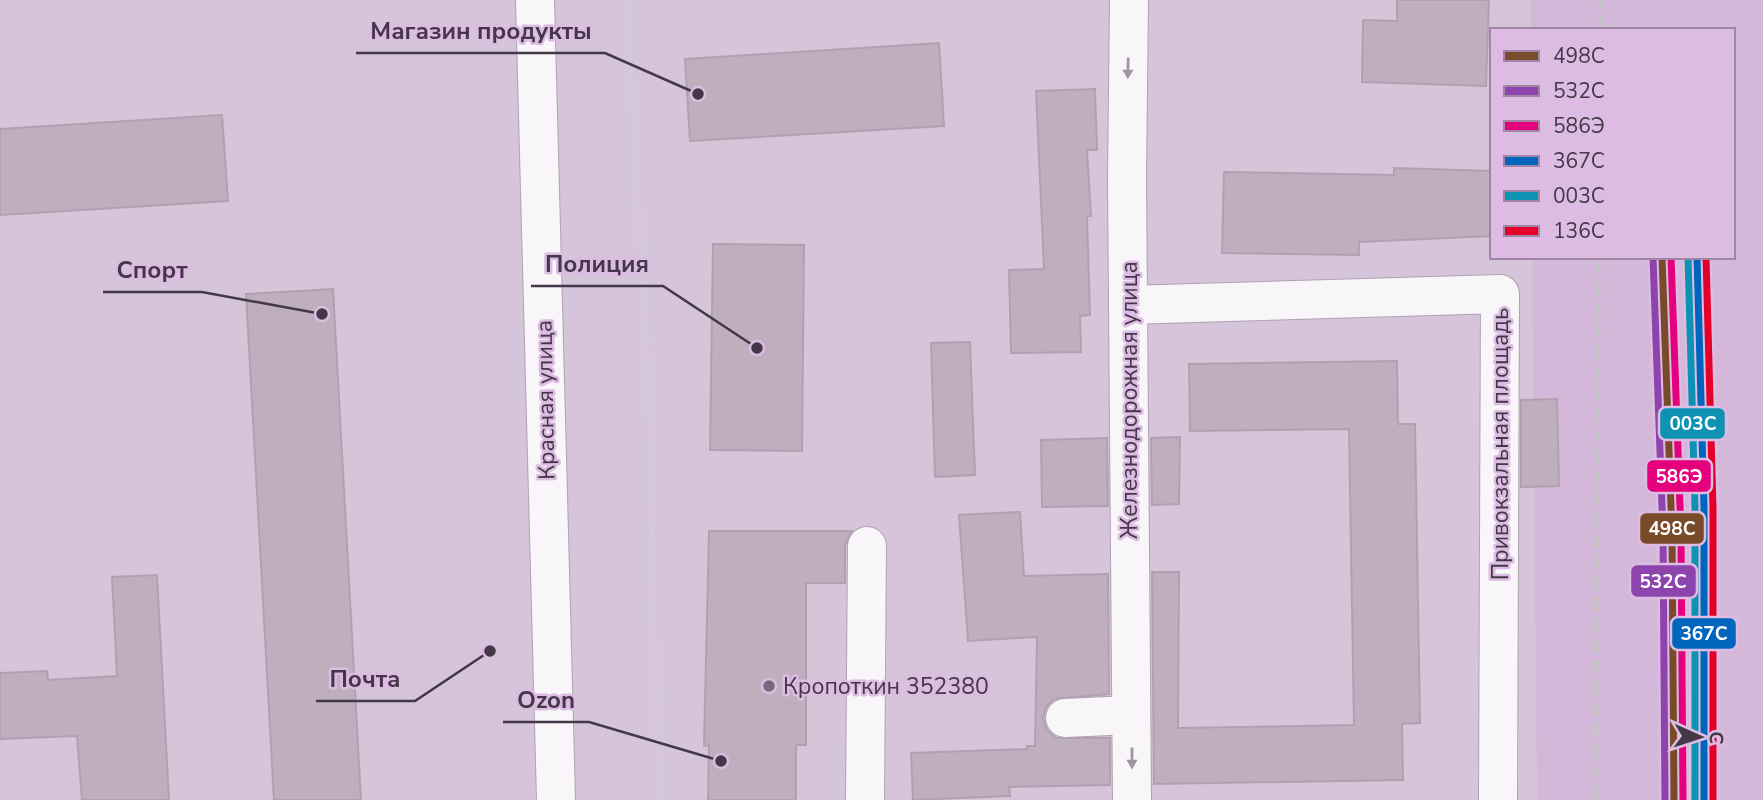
<svg xmlns="http://www.w3.org/2000/svg" width="1763" height="800" font-family="'Nunito Sans',sans-serif">
<style>
.built{fill:#d4b8da}
.building{fill:#bfafbe;stroke:#b1a1b0;stroke-width:2}
.lines{fill:none;stroke-linecap:round;stroke-linejoin:round}
.minor-casing{stroke:#b0a2b2;stroke-width:40}
.major-casing{stroke:#b0a2b2;stroke-width:40}
.path{stroke:#d2ccd3;stroke-width:4.5;stroke-dasharray:5 5;stroke-linecap:butt}
.minor{stroke:#f9f6f9;stroke-width:38}
.major{stroke:#f9f6f9;stroke-width:38}
.rail{stroke:#c8c3c9;stroke-width:5;stroke-dasharray:14 7;stroke-linecap:butt}
.rail-1-casing{stroke:#dcbce2;stroke-width:12}
.rail-2-casing{stroke:#dcbce2;stroke-width:12}
.rail-3-casing{stroke:#dcbce2;stroke-width:12}
.rail-4-casing{stroke:#dcbce2;stroke-width:12}
.rail-5-casing{stroke:#dcbce2;stroke-width:12}
.rail-6-casing{stroke:#dcbce2;stroke-width:12}
.rail-1{stroke:#7a4b2a;stroke-width:7}
.rail-2{stroke:#8e44ad;stroke-width:7}
.rail-3{stroke:#e5007d;stroke-width:7}
.rail-4{stroke:#0065bd;stroke-width:7}
.rail-5{stroke:#0e92b3;stroke-width:7}
.rail-6{stroke:#e4002b;stroke-width:7}
.oneway{fill:#9e96a0}
.poi-dot{fill:#77687a;stroke:#dcbce2;stroke-width:2.5}
.labels{text-anchor:middle;stroke-width:5;stroke-linejoin:round;paint-order:stroke}
.street-label{font-size:23px;fill:#443747;stroke:#dcbce2}
.poi-label{font-size:23px;fill:#443747;stroke:#dcbce2;text-anchor:start}
.leader{fill:none;stroke:#443747;stroke-width:2.5}
.callout-dot{fill:#443747;stroke:#dcbce2;stroke-width:2.5}
.callout-label{font-size:24px;text-anchor:middle;font-weight:bold;fill:#443747;stroke:#dcbce2;stroke-width:5;stroke-linejoin:round;paint-order:stroke}
.line-badge{stroke:#dcbce2;stroke-width:2.5}
.badge-label{font-size:19px;text-anchor:middle;font-weight:bold;fill:#fff}
</style>
<rect width="100%" height="100%" fill="#d6c4da"/>
<!-- built -->
<path class="built" d="M1531,0H1763V800H1537L1532,257H1733V30H1531Z"/>
<!-- building -->
<g class="building">
<path d="M1397,0H1489L1486,86L1362,82L1363,20L1397,21Z"/>
<path d="M939,43L944,126L690,141L685,59Z"/>
<path d="M1095,89L1097,150H1087L1091,216H1087L1090,315L1080,316L1081,352L1011,353L1009,270L1044,269L1036,91Z"/>
<path d="M222,115L228,201L0,215V129Z"/>
<path d="M1394,168L1492,171V236L1359,242V255L1222,253L1224,172L1394,175Z"/>
<path d="M713,244L804,245L802,451L710,450Z"/>
<path d="M333,289L361,800H274L246,294Z"/>
<path d="M970,342L975,475L935,477L931,343Z"/>
<path d="M1397,361L1398,424H1415L1420,723L1402,724L1403,780L1154,784L1152,572H1179L1178,728L1354,725L1349,429L1190,431L1189,364Z"/>
<path d="M1557,399L1559,486L1521,487V400Z"/>
<path d="M1180,437L1179,504L1152,505L1151,438Z"/>
<path d="M1107,438L1108,506L1042,507L1041,440Z"/>
<path d="M1020,512L1024,576L1108,574L1109,694L1054,699L1046,707L1043,718L1046,729L1056,738H1110V785L1009,787L1010,796L913,800L911,753L1027,749V746H1035L1037,637L968,641L959,515Z"/>
<path d="M709,531H852L845,545V583H806V745H796V800H708L709,745L704,746Z"/>
<path d="M157,575L169,800H82L77,736L0,739V673L47,671L48,680L117,676L112,577Z"/>
</g>
<g class="lines">
<defs>
<g id="minor">
<path d="M1129,0L1127,179L1132,800"/>
<path d="M1128,305L1500,294L1498,800"/>
<path d="M1065,718L1131,715"/>
<path d="M865,800L867,546"/>
</g>
<path id="major" d="M535,0L556,800"/>
</defs>
<!-- minor casing -->
<use href="#minor" class="minor-casing"/>
<!-- major casing -->
<use href="#major" class="major-casing"/>
<!-- path -->
<path class="path" d="M626,0L647,338L659,800"/>
<!-- minor -->
<use href="#minor" class="minor"/>
<!-- major -->
<use href="#major" class="major"/>
<!-- rail -->
<g class="rail">
<path d="M1601,30V0"/>
<path d="M1596,800L1598,257"/>
</g>
<defs>
<path id="rail-1" d="M1662,257L1672,534L1674,800"/>
<path id="rail-2" d="M1653,257L1663,534L1665,800"/>
<path id="rail-3" d="M1671,257L1681,534L1683,800"/>
<path id="rail-4" d="M1697,257L1704,508V800"/>
<path id="rail-5" d="M1688,257L1695,508V800"/>
<path id="rail-6" d="M1706,257L1713,508V800"/>
</defs>
<!-- rail-1 casing -->
<use href="#rail-1" class="rail-1-casing"/>
<!-- rail-2 casing -->
<use href="#rail-2" class="rail-2-casing"/>
<!-- rail-3 casing -->
<use href="#rail-3" class="rail-3-casing"/>
<!-- rail-4 casing -->
<use href="#rail-4" class="rail-4-casing"/>
<!-- rail-5 casing -->
<use href="#rail-5" class="rail-5-casing"/>
<!-- rail-6 casing -->
<use href="#rail-6" class="rail-6-casing"/>
<!-- rail-1 -->
<use href="#rail-1" class="rail-1"/>
<!-- rail-2 -->
<use href="#rail-2" class="rail-2"/>
<!-- rail-3 -->
<use href="#rail-3" class="rail-3"/>
<!-- rail-4 -->
<use href="#rail-4" class="rail-4"/>
<!-- rail-5 -->
<use href="#rail-5" class="rail-5"/>
<!-- rail-6 -->
<use href="#rail-6" class="rail-6"/>
</g>
<!-- one-way arrows -->
<defs><path id="oneway-solid" d="M-6-.8H1V-3.2L6.5 0L1 3.2V.8H-6Z" transform="scale(1.75)"/></defs>
<g class="oneway">
<use href="#oneway-solid" transform="translate(1128 68) rotate(91)"/>
<use href="#oneway-solid" transform="translate(1132 758) rotate(90)"/>
</g>
<!-- markers -->
<circle class="poi-dot" cx="769" cy="686" r="7"/>
<g class="labels">
<!-- street labels -->
<g class="street-label">
<text transform="translate(545 400) rotate(-91)" y="8">Красная улица</text>
<text transform="translate(1129 400) rotate(-90)" y="8">Железнодорожная улица</text>
<text transform="translate(1500 444) rotate(-90)" y="8">Привокзальная площадь</text>
</g>
<!-- poi labels -->
<g class="poi-label">
<text x="783" y="694">Кропоткин 352380</text>
</g>
</g>
<!-- callouts -->
<path class="leader" d="M698 94L605 53H356M757 348L663 286H531M322 314L202 292H103M490 651L415 701H316M721 761L589 722H503"/>
<g class="callout-dot">
<circle cx="698" cy="94" r="7"/>
<circle cx="757" cy="348" r="7"/>
<circle cx="322" cy="314" r="7"/>
<circle cx="490" cy="651" r="7"/>
<circle cx="721" cy="761" r="7"/>
</g>
<g class="callout-label">
<text x="481" y="39">Магазин продукты</text>
<text x="597" y="272">Полиция</text>
<text x="152" y="278">Спорт</text>
<text x="365" y="687">Почта</text>
<text x="546" y="708">Ozon</text>
</g>
<g class="line-badge">
<rect x="1659" y="407" width="67" height="33" rx="7" fill="#0e92b3"/>
<rect x="1646" y="459" width="66" height="34" rx="7" fill="#e5007d"/>
<rect x="1639" y="512" width="66" height="33" rx="7" fill="#7a4b2a"/>
<rect x="1630" y="564" width="67" height="34" rx="7" fill="#8e44ad"/>
<rect x="1671" y="617" width="66" height="33" rx="7" fill="#0065bd"/>
</g>
<g class="badge-label">
<text x="1693" y="430">003С</text>
<text x="1679" y="483">586Э</text>
<text x="1672" y="535">498С</text>
<text x="1663" y="588">532С</text>
<text x="1704" y="640">367С</text>
</g>
<!-- legend -->
<rect x="1490" y="28" width="245" height="231" fill="#dcbce2" stroke="#9f87a4" stroke-width="2"/>
<rect x="1504" y="51" width="35" height="10" fill="#7a4b2a" stroke="#9f87a4" stroke-width="2"/>
<text x="1553" y="63" font-size="21" fill="#443747">498С</text>
<rect x="1504" y="86" width="35" height="10" fill="#8e44ad" stroke="#9f87a4" stroke-width="2"/>
<text x="1553" y="98" font-size="21" fill="#443747">532С</text>
<rect x="1504" y="121" width="35" height="10" fill="#e5007d" stroke="#9f87a4" stroke-width="2"/>
<text x="1553" y="133" font-size="21" fill="#443747">586Э</text>
<rect x="1504" y="156" width="35" height="10" fill="#0065bd" stroke="#9f87a4" stroke-width="2"/>
<text x="1553" y="168" font-size="21" fill="#443747">367С</text>
<rect x="1504" y="191" width="35" height="10" fill="#0e92b3" stroke="#9f87a4" stroke-width="2"/>
<text x="1553" y="203" font-size="21" fill="#443747">003С</text>
<rect x="1504" y="226" width="35" height="10" fill="#e4002b" stroke="#9f87a4" stroke-width="2"/>
<text x="1553" y="238" font-size="21" fill="#443747">136С</text>
<!-- north arrow -->
<g transform="translate(1700 737) rotate(93)" stroke="#dcbce2" stroke-width="5" paint-order="stroke">
<path d="M0-5L12 26L0 18L-12 26Z" fill="#443747"/>
<text y="-10" font-size="19" font-weight="bold" text-anchor="middle" fill="#443747">С</text>
</g>
</svg>
